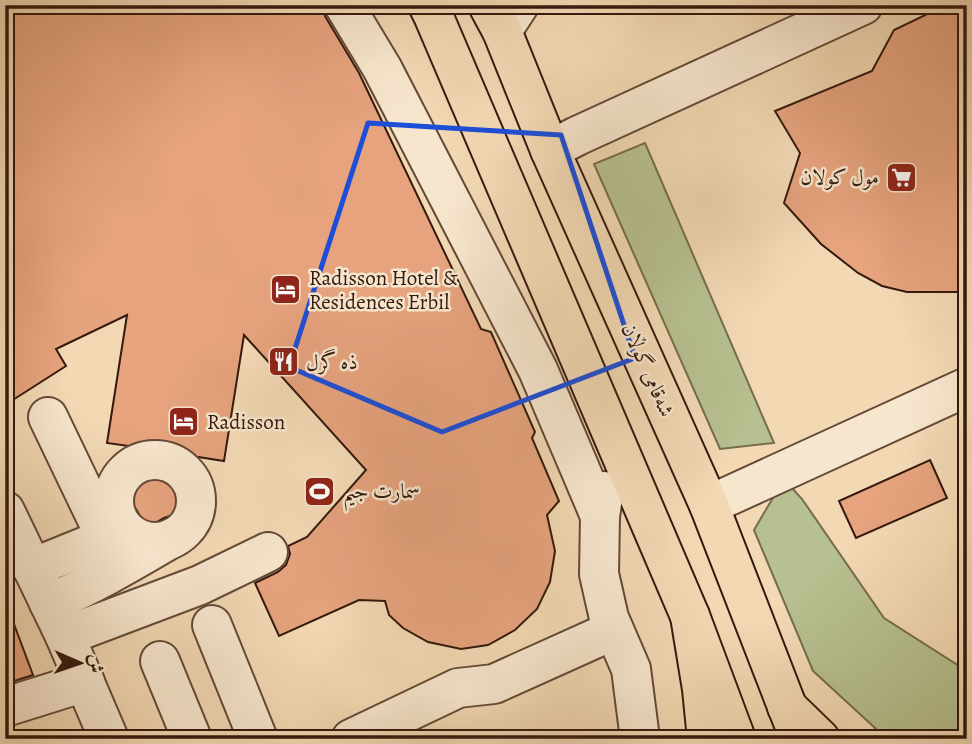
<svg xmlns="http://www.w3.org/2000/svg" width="972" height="744" font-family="Alegreya,Amiri,serif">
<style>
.green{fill:#b7c090;stroke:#766c4e;stroke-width:2}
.building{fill:#e6a37e;stroke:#34190d;stroke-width:2}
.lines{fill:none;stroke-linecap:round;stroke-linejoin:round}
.minor-casing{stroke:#644937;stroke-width:42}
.major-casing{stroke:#34190d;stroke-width:42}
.highway-casing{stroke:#34190d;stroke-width:42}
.minor{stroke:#f7e6ce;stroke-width:38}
.major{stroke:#f2d9b4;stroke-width:38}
.highway{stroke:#f2d9b4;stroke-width:38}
.marked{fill:none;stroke:#1d4ed8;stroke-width:5;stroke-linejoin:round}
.labels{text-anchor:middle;stroke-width:5;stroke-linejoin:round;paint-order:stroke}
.poi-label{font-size:21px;fill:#34190d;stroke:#f7e6ce;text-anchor:start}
.street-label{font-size:21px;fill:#34190d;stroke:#f7e6ce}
</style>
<rect width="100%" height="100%" fill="#f2d9b4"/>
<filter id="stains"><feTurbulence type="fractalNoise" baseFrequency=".00286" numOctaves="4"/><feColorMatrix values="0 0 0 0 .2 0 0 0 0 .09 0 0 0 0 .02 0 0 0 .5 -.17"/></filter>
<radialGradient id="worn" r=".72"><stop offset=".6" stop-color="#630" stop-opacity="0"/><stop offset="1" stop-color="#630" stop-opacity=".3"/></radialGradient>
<!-- green -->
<g class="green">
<path d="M645,143L774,443L720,449L594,164Z"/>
<path d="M792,488L802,499L884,618L967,671V739H887L813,671L754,530L774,496Z"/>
</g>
<!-- building -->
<g class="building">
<path d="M5,5H322L325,16L359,73L481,329L491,332L535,432L532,438L559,501L547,515L555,551L550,582L537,609L515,630L488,645L461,649L428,642L403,628L389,615L385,601L359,600L279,636L255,583L278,572L286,565L290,554L288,546L307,537L366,470L244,335L224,461L179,454L183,484V503L178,516L173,515L164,518L143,530L141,529V518L136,509L126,503H118L116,486L136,447L107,443L127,315L56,349L66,366L5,405Z"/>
<path d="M946,5H967V292H907L882,286L858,273L821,244L784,203L800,153L775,111L872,71L894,30Z"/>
<path d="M930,460L947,498L856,538L839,501Z"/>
<path d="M5,608H8L33,675L5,684Z"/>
</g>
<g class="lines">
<defs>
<g id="minor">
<path d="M344,5L382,68L538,370L600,516"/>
<path d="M502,31L519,5"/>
<path d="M550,150L577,136L863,5"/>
<path d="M48,417L106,538"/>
<circle cx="155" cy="501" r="41"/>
<path d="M604,491L600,516L599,574L609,618L631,669L640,739"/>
<path d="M709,505L967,387"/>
<path d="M5,511L65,636L109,739"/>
<path d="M32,568L106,538L120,524"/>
<path d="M49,603C93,585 133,561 174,537"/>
<path d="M212,625L258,739"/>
<path d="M65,636L200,585L268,552"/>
<path d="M160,661L192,739"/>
<path d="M5,707L85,682"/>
<path d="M351,739L458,688L494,684L614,630"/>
</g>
<g id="major">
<path d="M428,5L433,15L690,616L736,739"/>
<path d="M488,5L502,31L550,150L709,505L799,737"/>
</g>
<g id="highway">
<path d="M690,616L702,689L707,739"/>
<path d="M787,707L820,739"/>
</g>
</defs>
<!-- minor casing -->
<use href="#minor" class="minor-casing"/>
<!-- major casing -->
<use href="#major" class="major-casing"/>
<!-- highway casing -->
<use href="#highway" class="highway-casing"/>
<!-- minor -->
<use href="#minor" class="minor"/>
<!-- major -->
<use href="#major" class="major"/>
<!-- highway -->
<use href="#highway" class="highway"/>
</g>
<!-- marked area -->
<path class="marked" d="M368,123L561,135L635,358L442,432L289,367Z"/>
<!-- icons -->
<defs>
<symbol id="supermarket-square" viewBox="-11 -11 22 22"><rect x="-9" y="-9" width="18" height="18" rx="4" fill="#8f2418" stroke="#f7e6ce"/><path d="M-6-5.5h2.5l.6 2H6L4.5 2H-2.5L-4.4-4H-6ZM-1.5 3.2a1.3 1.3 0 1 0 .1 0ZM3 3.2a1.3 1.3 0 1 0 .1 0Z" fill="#fff"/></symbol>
<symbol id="hotel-square" viewBox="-11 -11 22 22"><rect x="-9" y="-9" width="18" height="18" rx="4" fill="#8f2418" stroke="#f7e6ce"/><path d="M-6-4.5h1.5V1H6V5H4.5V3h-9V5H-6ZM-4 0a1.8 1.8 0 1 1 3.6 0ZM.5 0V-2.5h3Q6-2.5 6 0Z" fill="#fff"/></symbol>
<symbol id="restaurant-square" viewBox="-11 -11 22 22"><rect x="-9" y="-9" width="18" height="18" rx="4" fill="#8f2418" stroke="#f7e6ce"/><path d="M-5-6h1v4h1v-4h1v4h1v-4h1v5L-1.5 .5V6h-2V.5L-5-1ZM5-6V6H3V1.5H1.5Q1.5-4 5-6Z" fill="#fff"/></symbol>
<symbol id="stadium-square" viewBox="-11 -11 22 22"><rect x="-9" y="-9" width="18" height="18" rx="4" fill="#8f2418" stroke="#f7e6ce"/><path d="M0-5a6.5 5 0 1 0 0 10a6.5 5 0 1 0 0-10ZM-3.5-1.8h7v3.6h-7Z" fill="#fff"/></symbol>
</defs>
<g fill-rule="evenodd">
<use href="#supermarket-square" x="884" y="160" width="35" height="35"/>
<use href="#hotel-square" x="268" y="272" width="35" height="35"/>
<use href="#restaurant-square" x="266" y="344" width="35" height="35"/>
<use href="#hotel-square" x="166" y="404" width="35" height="35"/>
<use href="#stadium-square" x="302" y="474" width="35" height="35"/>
</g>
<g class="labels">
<!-- poi labels -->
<g class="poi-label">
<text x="879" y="184" text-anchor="end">مول كولان</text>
<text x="309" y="285">Radisson Hotel &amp;<tspan x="309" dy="24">Residences Erbil</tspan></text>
<text x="306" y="369">ذه گرل</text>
<text x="207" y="429">Radisson</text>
<text x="343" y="498">سمارت جیم</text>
</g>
<!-- street labels -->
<g class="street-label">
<text transform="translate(648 370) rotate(66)" y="7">شەقامی گوڵان</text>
</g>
</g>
<!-- margin -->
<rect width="972" height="744" fill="none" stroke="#f2d9b4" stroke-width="28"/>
<rect x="7" y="7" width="958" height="730" fill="none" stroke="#34190d" stroke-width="3.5"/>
<rect x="14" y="14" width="944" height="716" fill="none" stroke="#34190d" stroke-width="2"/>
<!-- north arrow -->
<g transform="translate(80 663) rotate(92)" stroke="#f7e6ce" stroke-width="5" paint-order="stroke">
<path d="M0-5L12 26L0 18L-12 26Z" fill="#34190d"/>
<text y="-10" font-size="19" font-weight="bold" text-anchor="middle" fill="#34190d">ش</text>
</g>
<rect width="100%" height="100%" filter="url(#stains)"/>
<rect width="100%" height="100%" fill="url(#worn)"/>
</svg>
